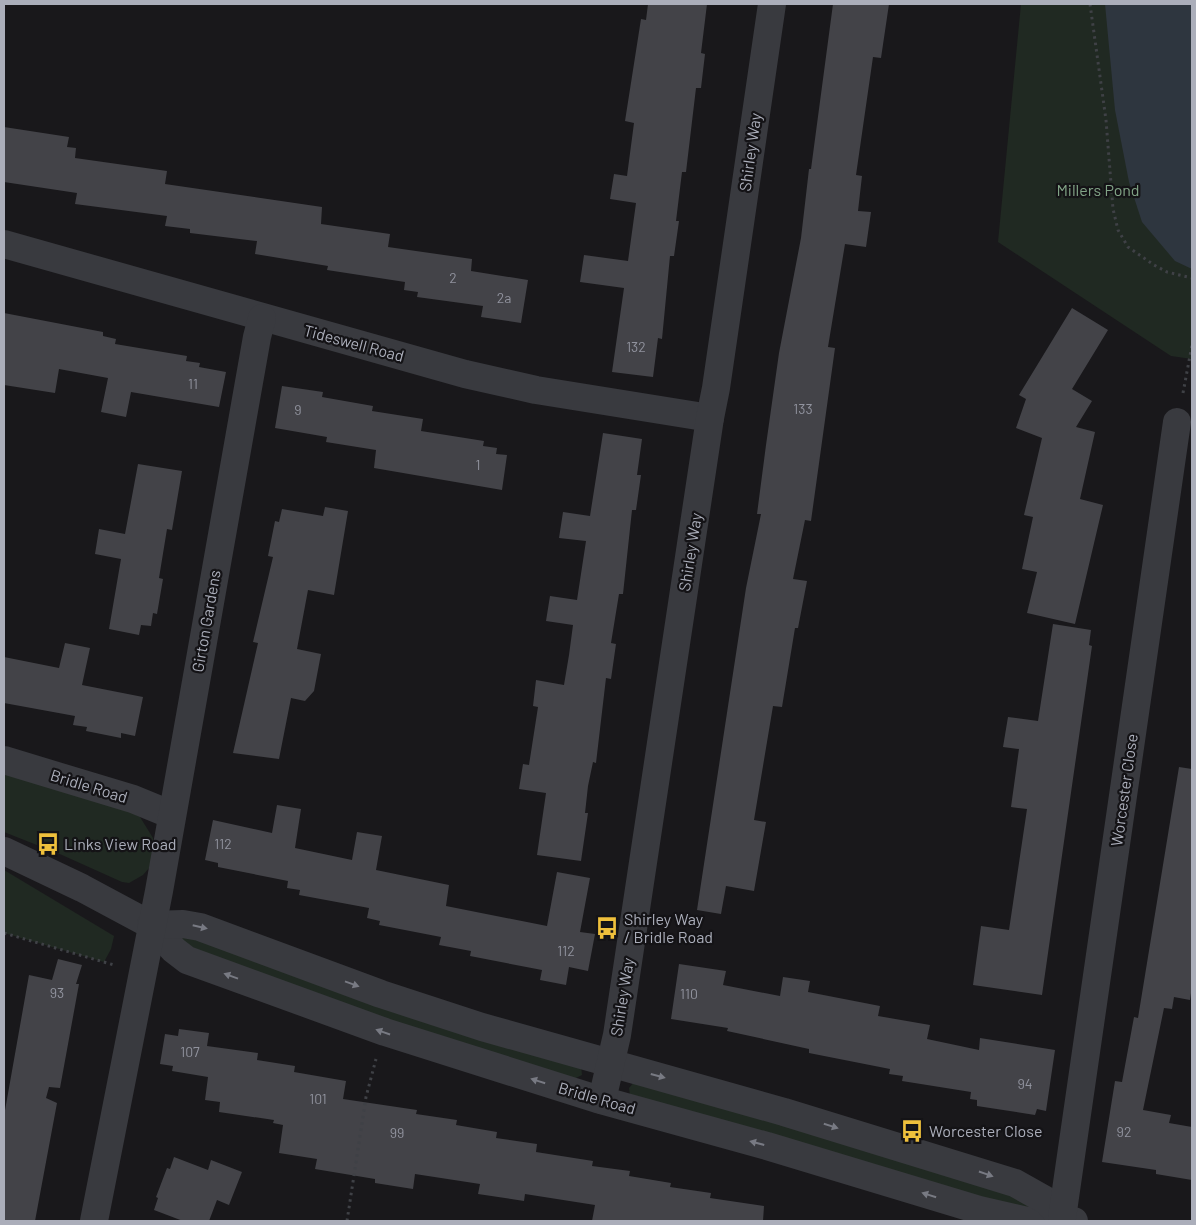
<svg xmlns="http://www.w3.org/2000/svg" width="1196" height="1225" font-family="Barlow,sans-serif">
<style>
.green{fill:#202922}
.water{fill:#2e363f}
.building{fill:#434348}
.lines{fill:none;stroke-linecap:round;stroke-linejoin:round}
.path{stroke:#3f4146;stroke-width:3;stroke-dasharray:2.5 4;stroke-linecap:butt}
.street{stroke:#393a3f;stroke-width:28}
.oneway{fill:#787a83}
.labels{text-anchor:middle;stroke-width:4.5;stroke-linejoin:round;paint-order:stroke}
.number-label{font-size:14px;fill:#91939e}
.street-label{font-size:16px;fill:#abaeba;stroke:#141316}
.park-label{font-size:16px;fill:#82a487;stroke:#141316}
.poi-label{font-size:16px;fill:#abaeba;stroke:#141316;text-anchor:start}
</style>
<rect width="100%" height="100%" fill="#19181b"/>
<!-- green -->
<g class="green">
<path d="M1021,4H1192V359L1171,356L998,242Z"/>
<path d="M4,769L112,802L140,817L153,838L154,849L149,868L143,875L129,883L122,882L62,855L4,832Z"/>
<path d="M4,870L114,936L111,949L104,962L4,933Z"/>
<path d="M181,933L581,1066L582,1075L572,1080L287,987L186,946L178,936Z"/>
<path d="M635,1081L1038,1201L1028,1211L630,1095L629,1088Z"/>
</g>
<!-- water -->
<path class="water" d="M1105,4H1192V269L1175,261L1142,222L1129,182L1115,110Z"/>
<!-- building -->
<g class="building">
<path d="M648,4H707L701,53L705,54L701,88H696L686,172H682L676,221H679L674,256H670L662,339L658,338L653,377L612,372L624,288L580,282L584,255L628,261L636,203L610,199L614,174L627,176L634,123L625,121L641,19L646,20Z"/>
<path d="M833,4H889L881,58L873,57L856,175L862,176L858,211L871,212L866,247L845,244L828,347L835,348L811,521L805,520L793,579L807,581L798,628H795L782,707L773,706L754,820L766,822L754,891L726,886L721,914L697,910L746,588L761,514H757L766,445L779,353L801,238L809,169H811Z"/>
<path d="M4,127L69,137L67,147L76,148L75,158L167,171L165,184L322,207L321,224L390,234L388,247L472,259L471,271L528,280L521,323L481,317L483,306L417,297L418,292L404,290L405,282L327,270L328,266L255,254L257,241L190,233V229L165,226L167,216L75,204L77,193L4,182Z"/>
<path d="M1072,308L1108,330L1072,389L1092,401L1076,427L1095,432L1080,499L1103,505L1075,624L1027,613L1037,572L1022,569L1033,517L1024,515L1042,438L1016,428L1026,399L1019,395Z"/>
<path d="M4,313L103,332V336L116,339L115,344L187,356L186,361L200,363L199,367L226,372L219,407L131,392L126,417L101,412L108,378L59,369L55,393L4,385Z"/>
<path d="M282,386L323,392L322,397L373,406L372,411L423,419L421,431L484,441L483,446L497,448L496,454L507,455L502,490L374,468L376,450L326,442L327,437L275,428Z"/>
<path d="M603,433L642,439L637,475H641L636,510H632L623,594H619L611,643L616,644L611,679L606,678L596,763L593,762L588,786L585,813H588L581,861L537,855L546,793L519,789L523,764L529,765L538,707L533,706L536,680L564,685L569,655L573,625L546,621L550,596L577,600L586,541L559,538L563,512L590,516Z"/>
<path d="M138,464L182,471L172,530L167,529L159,578L163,579L157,614L153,613L151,626L141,625L139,635L109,629L121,559L95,554L99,529L125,534Z"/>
<path d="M325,507L348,511L334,595L308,590L297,649L321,654L314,691L305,701L291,698L279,759L233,753L258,643L253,642L273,557L268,556L275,521L279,522L282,509L323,516Z"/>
<path d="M1053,624L1091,630L1089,645L1092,646L1042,995L973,985L981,926L1009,930L1027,809L1011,807L1019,749L1003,747L1008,717L1038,721Z"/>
<path d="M65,643L90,648L82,685L143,697L135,736L121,733V738L86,731L87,727L73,725L75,716L4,703V657L59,668Z"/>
<path d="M1179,767L1192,769V986L1190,1000L1174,997L1172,1009L1164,1008L1143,1110L1171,1115L1169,1123L1192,1127V1180L1156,1174V1170L1102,1162L1115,1081L1122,1082L1134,1017L1138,1018Z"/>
<path d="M277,805L301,809L295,848L352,860L357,832L382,836L376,870L449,885L446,906L547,926L557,872L590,878L580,932L595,934L588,971L569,967L566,985L540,980L542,970L470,956L471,951L439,945L441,937L379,925L380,921L367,918L369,908L299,895L300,890L287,888L288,881L218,867V863L205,860L213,820L272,833Z"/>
<path d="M58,959L82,965L76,984H79L60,1088L49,1087L46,1098L57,1103L35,1221H4V1116L29,975L52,980Z"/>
<path d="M679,964L726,971L723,985L780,996L783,977L810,981L808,992L880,1006L878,1016L930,1025L927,1039L979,1050L980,1038L1055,1050L1046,1111L1037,1109L1035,1115L977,1106V1100L970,1099L971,1092L902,1081L903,1076L889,1074L890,1069L809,1053V1049L727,1031L728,1028L671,1019Z"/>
<path d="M179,1029L209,1033L207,1046L258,1053L257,1060L295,1066L294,1072L346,1081L343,1099L417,1110L416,1114L457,1120L456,1125L497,1132L496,1138L537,1144L536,1152L593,1161L592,1166L630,1171L629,1176L671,1183L670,1187L711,1193L710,1198L764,1206L763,1221H592L595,1205L525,1194L524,1201L478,1194L480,1184L415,1174L413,1189L375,1183V1179L315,1169L317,1159L279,1153L283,1125L273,1123L274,1120L219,1112L220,1102L205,1100L208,1077L172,1071L173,1066L160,1064L165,1034L178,1036Z"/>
<path d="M174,1157L208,1170L211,1160L242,1172L229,1205L217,1200L209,1221H183L154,1210L158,1198L156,1197L167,1168L170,1169Z"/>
</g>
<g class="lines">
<!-- path -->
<g class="path">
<path d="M1090,4L1106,120L1113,209L1118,230L1128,247L1154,265L1167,272L1192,278"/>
<path d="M1183,393L1192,345"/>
<path d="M4,933L114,965"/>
<path d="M347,1221L366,1097L376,1059"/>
</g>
<!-- street -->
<g class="street">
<path d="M4,244L465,374L536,390L710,418"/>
<path d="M4,760L133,799L172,815"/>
<path d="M4,851L82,888L151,925L174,950L187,960L385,1032L597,1099L767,1146L979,1210L1027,1221L1062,1218L1074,1221"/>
<path d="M151,925L183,924L200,927L381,994L482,1027L784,1112L1015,1183L1047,1201L1062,1218"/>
<path d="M602,1100L617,1035L710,418L716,388L772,4"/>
<path d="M1062,1218L1177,422"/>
<path d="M94,1221L159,891L257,337L262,318"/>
</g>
</g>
<!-- one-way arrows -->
<defs><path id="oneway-solid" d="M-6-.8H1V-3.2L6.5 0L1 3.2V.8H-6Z" transform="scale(1.25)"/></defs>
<g class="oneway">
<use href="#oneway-solid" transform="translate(200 927) rotate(13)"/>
<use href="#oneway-solid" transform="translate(231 976) rotate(-160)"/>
<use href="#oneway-solid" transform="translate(352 984) rotate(20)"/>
<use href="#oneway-solid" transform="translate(383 1032) rotate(-161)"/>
<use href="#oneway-solid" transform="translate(658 1076) rotate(15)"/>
<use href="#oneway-solid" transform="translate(538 1081) rotate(-163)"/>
<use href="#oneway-solid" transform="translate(831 1126) rotate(17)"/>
<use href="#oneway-solid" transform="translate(757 1143) rotate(-165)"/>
<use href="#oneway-solid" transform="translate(986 1174) rotate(19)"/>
<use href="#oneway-solid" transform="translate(929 1195) rotate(-162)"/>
</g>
<!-- icons -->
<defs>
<symbol id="bus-bare" viewBox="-9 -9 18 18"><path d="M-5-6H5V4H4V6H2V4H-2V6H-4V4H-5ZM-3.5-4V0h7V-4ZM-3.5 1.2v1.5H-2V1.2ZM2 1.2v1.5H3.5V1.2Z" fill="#efc03c" stroke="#141316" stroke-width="2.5" paint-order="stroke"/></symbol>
</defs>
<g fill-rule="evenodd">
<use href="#bus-bare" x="32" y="828" width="32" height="32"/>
<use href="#bus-bare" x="591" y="912" width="32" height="32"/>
<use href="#bus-bare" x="896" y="1115" width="32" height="32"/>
</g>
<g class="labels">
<!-- number labels -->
<g class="number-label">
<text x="453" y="283">2</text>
<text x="504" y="303">2a</text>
<text x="636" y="352">132</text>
<text x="193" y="389">11</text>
<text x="803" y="414">133</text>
<text x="298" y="415">9</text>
<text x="478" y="470">1</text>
<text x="223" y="849">112</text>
<text x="566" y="956">112</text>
<text x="57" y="998">93</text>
<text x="689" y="999">110</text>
<text x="190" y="1057">107</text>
<text x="1025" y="1089">94</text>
<text x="318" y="1104">101</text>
<text x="1124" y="1137">92</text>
<text x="397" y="1138">99</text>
</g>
<!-- street labels -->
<g class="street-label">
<text transform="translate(750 152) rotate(-82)" y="6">Shirley Way</text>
<text transform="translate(354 343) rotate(15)" y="6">Tideswell Road</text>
<text transform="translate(690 552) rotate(-81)" y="6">Shirley Way</text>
<text transform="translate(206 621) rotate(-80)" y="6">Girton Gardens</text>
<text transform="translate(89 786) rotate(17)" y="6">Bridle Road</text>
<text transform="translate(1124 790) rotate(-82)" y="6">Worcester Close</text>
<text transform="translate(622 997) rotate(-81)" y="6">Shirley Way</text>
<text transform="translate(597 1098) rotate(16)" y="6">Bridle Road</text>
</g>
<!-- park labels -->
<g class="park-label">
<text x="1098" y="196">Millers Pond</text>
</g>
<!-- poi labels -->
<g class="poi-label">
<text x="64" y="850">Links View Road</text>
<text x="624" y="925">Shirley Way<tspan x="624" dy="18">/ Bridle Road</tspan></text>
<text x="929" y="1137">Worcester Close</text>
</g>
</g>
<!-- border -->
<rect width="1196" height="1225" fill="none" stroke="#abaeba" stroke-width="10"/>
</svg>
